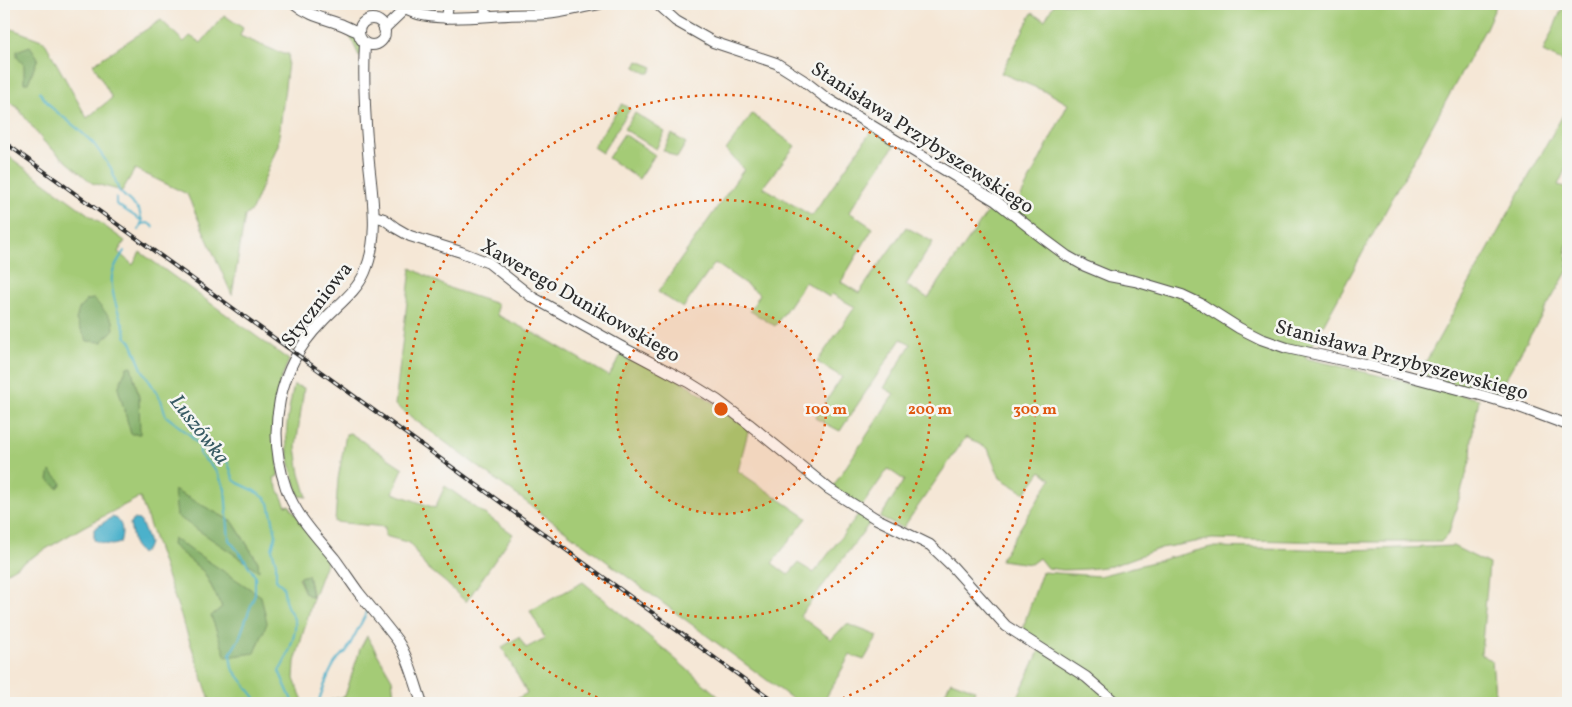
<svg xmlns="http://www.w3.org/2000/svg" width="1572" height="707" font-family="Vollkorn,serif">
<style>
.green{fill:#a4cb76;stroke:#687b50;fill-rule:evenodd}
.forest{fill:#83af67;stroke:#576d49}
.water{fill:#4cb1cb;stroke:#3c6e7b}
.lines{fill:none;stroke-linecap:round;stroke-linejoin:round}
.stream{stroke:#4cb1cb;stroke-width:2}
.minor-casing{stroke:#494745;stroke-width:12}
.minor{stroke:#fff;stroke-width:10}
.rail-casing{stroke:#2b2b2b;stroke-width:4}
.rail{stroke:#f6f6f2;stroke-width:2;stroke-dasharray:5.5;stroke-linecap:butt}
.ring{fill:none;stroke:#df570e;stroke-width:2.5;stroke-dasharray:2.5 5}
.labels{text-anchor:middle;stroke-width:5;stroke-linejoin:round;paint-order:stroke}
.street-label{font-size:20px;fill:#2b2b2b;stroke:#f6f6f2}
.water-label{font-size:21px;font-style:italic;fill:#375a63;stroke:#f6f6f2}
.centre{fill:#df570e;stroke:#f6f6f2;stroke-width:2.5}
.ring-label{font-size:15px;text-anchor:middle;font-weight:bold;fill:#df570e;stroke:#f6f6f2;stroke-width:5;stroke-linejoin:round;paint-order:stroke}
</style>
<rect width="100%" height="100%" fill="#f6f6f2"/>
<filter id="ink" filterUnits="userSpaceOnUse"><feTurbulence type="fractalNoise" baseFrequency=".02" numOctaves="2"/><feDisplacementMap in="SourceGraphic" scale="10" xChannelSelector="R" yChannelSelector="G"/><feConvolveMatrix kernelMatrix="1 2 1 2 8 2 1 2 1" color-interpolation-filters="sRGB"/></filter>
<filter id="wash" filterUnits="userSpaceOnUse"><feTurbulence type="fractalNoise" baseFrequency=".0096" numOctaves="4" result="noise"/><feDisplacementMap in="SourceGraphic" scale="20" xChannelSelector="R" yChannelSelector="G"/><feGaussianBlur stdDeviation="1.12" result="paint"/><feColorMatrix in="noise" values="0 0 0 0 0 0 0 0 0 0 0 0 0 0 0 0 0 1.4 0 .05"/><feComposite in="paint" operator="in"/></filter>
<g filter="url(#wash)">
<rect width="100%" height="100%" fill="#f5e7d6"/>
<!-- green -->
<g class="green">
<path d="M1054,4H1497L1486,28L1305,358L1479,399L1472,436L1471,458L1449,533L1441,542H1330L1212,539L1161,548L1112,566L1087,569L1063,570L1047,568L1039,558L1031,564L1000,560L1051,479L1041,471L1025,493L1000,478L988,449L966,437L903,528L880,518L904,480L888,469L862,506L832,488L894,394L884,388L911,344L901,339L840,431L815,418L842,377L817,362L855,307L832,294L829,297L805,282L775,326L750,311L760,294L715,263L683,308L658,292L744,169L726,150L752,114L795,146L763,187L812,216L873,129L896,143L849,212L873,228L841,282L859,293L906,227L933,242L906,285L928,298L993,204L1011,216L1068,104L1049,93L1001,73L1032,13L1045,20Z"/>
<path d="M1564,4H1568V64L1543,52Z"/>
<path d="M224,15L243,28L240,36L283,54H289L278,145L252,210L245,216L232,295L187,194L135,169L122,191L92,183L44,142L17,107L4,99V26L44,41L87,118L112,98L93,64L161,20L184,42L190,36L201,43Z"/>
<path d="M351,31C363,39 361,43 361,56H359L350,36Z"/>
<path d="M638,61L653,67L650,73H646L635,67Z"/>
<path d="M622,104L630,109L602,153L593,147Z"/>
<path d="M1568,106V164L1558,185L1568,188V243L1566,248L1568,270L1496,395L1419,374Z"/>
<path d="M635,113L665,132L656,149L624,129Z"/>
<path d="M624,134L655,155L639,179L608,158Z"/>
<path d="M672,134L686,143L677,158L663,150Z"/>
<path d="M4,153L125,241L118,252L133,265L140,252L289,360L279,384L278,476L274,478L275,482L286,506L289,505L328,558L313,598L295,662L294,679L304,703H211L140,497L83,527L4,574V542L5,534L4,533ZM174,491L233,522L258,562ZM204,572L255,653L222,607ZM308,575L313,598L305,593L298,578Z"/>
<path d="M411,268L449,288L497,304V315L549,341L609,376L624,350L685,383L749,428L738,471L807,518L772,563L788,575L798,563L814,573L860,512L872,520L800,616L831,639L847,624L878,636L864,660L850,655L823,703H798L395,405Z"/>
<path d="M294,385L304,388L296,447L300,474L307,497L299,496C295,482 290,467 288,453C284,431 289,407 294,385Z"/>
<path d="M350,433L403,468L393,493L435,508L445,486L513,534L466,602L445,582L425,566L410,543L385,536V527L335,522L338,479L346,434Z"/>
<path d="M1453,546L1489,564L1481,654L1492,661L1496,703H1015L1041,647L1022,635L1026,618L1042,572L1099,576L1211,547L1352,550Z"/>
<path d="M583,582L651,638L726,703H510L527,693L502,647L519,637L526,648L545,638L530,611Z"/>
<path d="M367,636L392,679L395,703H326L327,701L345,696L360,649Z"/>
<path d="M951,681L975,690L970,703H940Z"/>
</g>
<!-- forest -->
<g class="forest">
<path d="M30,46L38,58L28,83H24V65L17,57V51Z"/>
<path d="M94,299L113,321L114,329L102,342L87,341L76,320L79,309L87,300Z"/>
<path d="M131,366L139,397L140,434H131L118,388L127,367Z"/>
<path d="M50,471L62,483L58,488L48,480Z"/>
<path d="M174,490L233,522L258,562L259,571L177,516Z"/>
<path d="M173,538L261,596L267,623L255,653L226,657L211,616L222,607L204,572L172,545Z"/>
<path d="M308,575L312,597L305,593L299,577Z"/>
</g>
<!-- water -->
<g class="water">
<path d="M112,517C124,521 123,533 120,543C111,547 104,544 94,540V529Z"/>
<path d="M134,519L139,520L141,522L149,543L147,549L141,554L134,545L130,524Z"/>
</g>
<g class="lines">
<!-- stream -->
<g class="stream">
<path d="M4,23L6,26"/>
<path d="M39,92L52,108L78,129L94,144L111,168L119,191L139,210L142,221L139,230"/>
<path d="M116,197V204L142,221"/>
<path d="M141,224L148,223L154,227"/>
<path d="M124,251C119,259 113,267 112,276C110,293 120,317 126,333L125,336L131,342L142,369L161,400L166,416L190,435L200,447V455L216,470L225,489L229,540L243,557L255,576V594L239,639L230,654L232,668L259,703"/>
<path d="M200,447L222,457L228,463L234,480L238,483L253,490L265,498L269,503L276,534L272,549L276,563V580L279,583L282,585C285,590 284,594 285,600C286,608 293,614 295,622C297,633 286,662 279,671L293,703"/>
<path d="M318,703C323,690 332,658 346,652L368,610"/>
</g>
</g>
</g>
<g filter="url(#ink)">
<g class="lines">
<defs>
<g id="minor">
<path d="M295,4C308,15 323,18 340,24C346,26 352,30 359,32"/>
<path d="M399,4C418,25 481,16 508,15C520,14 533,15 546,14C564,13 582,7 599,4"/>
<path d="M485,4L486,16"/>
<path d="M657,4L676,21L713,42L776,63L803,80L826,98L996,201L1044,239L1067,256L1085,266L1109,276L1135,281L1182,295L1201,304L1239,328L1261,339L1287,348L1370,366L1484,396L1514,405L1568,425"/>
<path d="M446,18L448,4"/>
<circle cx="372" cy="32" r="13"/>
<path d="M384,29L409,5"/>
<path d="M365,43C363,79 365,116 368,152C371,191 381,234 365,272C356,293 336,306 321,323C278,367 266,430 286,488C296,516 316,536 335,559C343,570 351,582 359,593C372,609 385,624 397,640C409,658 415,683 422,703"/>
<path d="M374,216L384,219L396,228L410,236L461,252L489,263L532,297L620,346L688,382L717,400L749,424L829,489L875,518L930,545L952,566L1006,626L1086,677L1116,703"/>
</g>
</defs>
<!-- minor casing -->
<use href="#minor" class="minor-casing"/>
<!-- minor -->
<use href="#minor" class="minor"/>
<defs>
<path id="rail" d="M4,142L777,703"/>
</defs>
<!-- rail casing -->
<use href="#rail" class="rail-casing"/>
<!-- rail -->
<use href="#rail" class="rail"/>
</g>
</g>
<!-- distance rings -->
<circle cx="721" cy="409" r="105" fill="#df570e" fill-opacity=".12"/>
<g class="ring">
<circle cx="721" cy="409" r="105"/>
<circle cx="721" cy="409" r="209"/>
<path d="M611 703A314 314 0 1 1 831 703"/>
</g>
<g class="labels">
<!-- street labels -->
<g class="street-label">
<text transform="translate(923 137) rotate(33)" y="7">Stanisława Przybyszewskiego</text>
<text transform="translate(581 300) rotate(30)" y="7">Xawerego Dunikowskiego</text>
<text transform="translate(316 304) rotate(-52)" y="7">Styczniowa</text>
<text transform="translate(1402 359) rotate(15)" y="7">Stanisława Przybyszewskiego</text>
</g>
<!-- water labels -->
<g class="water-label">
<text transform="translate(200 429) rotate(52)" y="7">Luszówka</text>
</g>
</g>
<circle cx="721" cy="409" r="8" class="centre"/>
<g class="ring-label">
<text x="826" y="414">100 m</text>
<text x="930" y="414">200 m</text>
<text x="1035" y="414">300 m</text>
</g>
<!-- margin -->
<rect width="1572" height="707" fill="none" stroke="#f6f6f2" stroke-width="20"/>
</svg>
